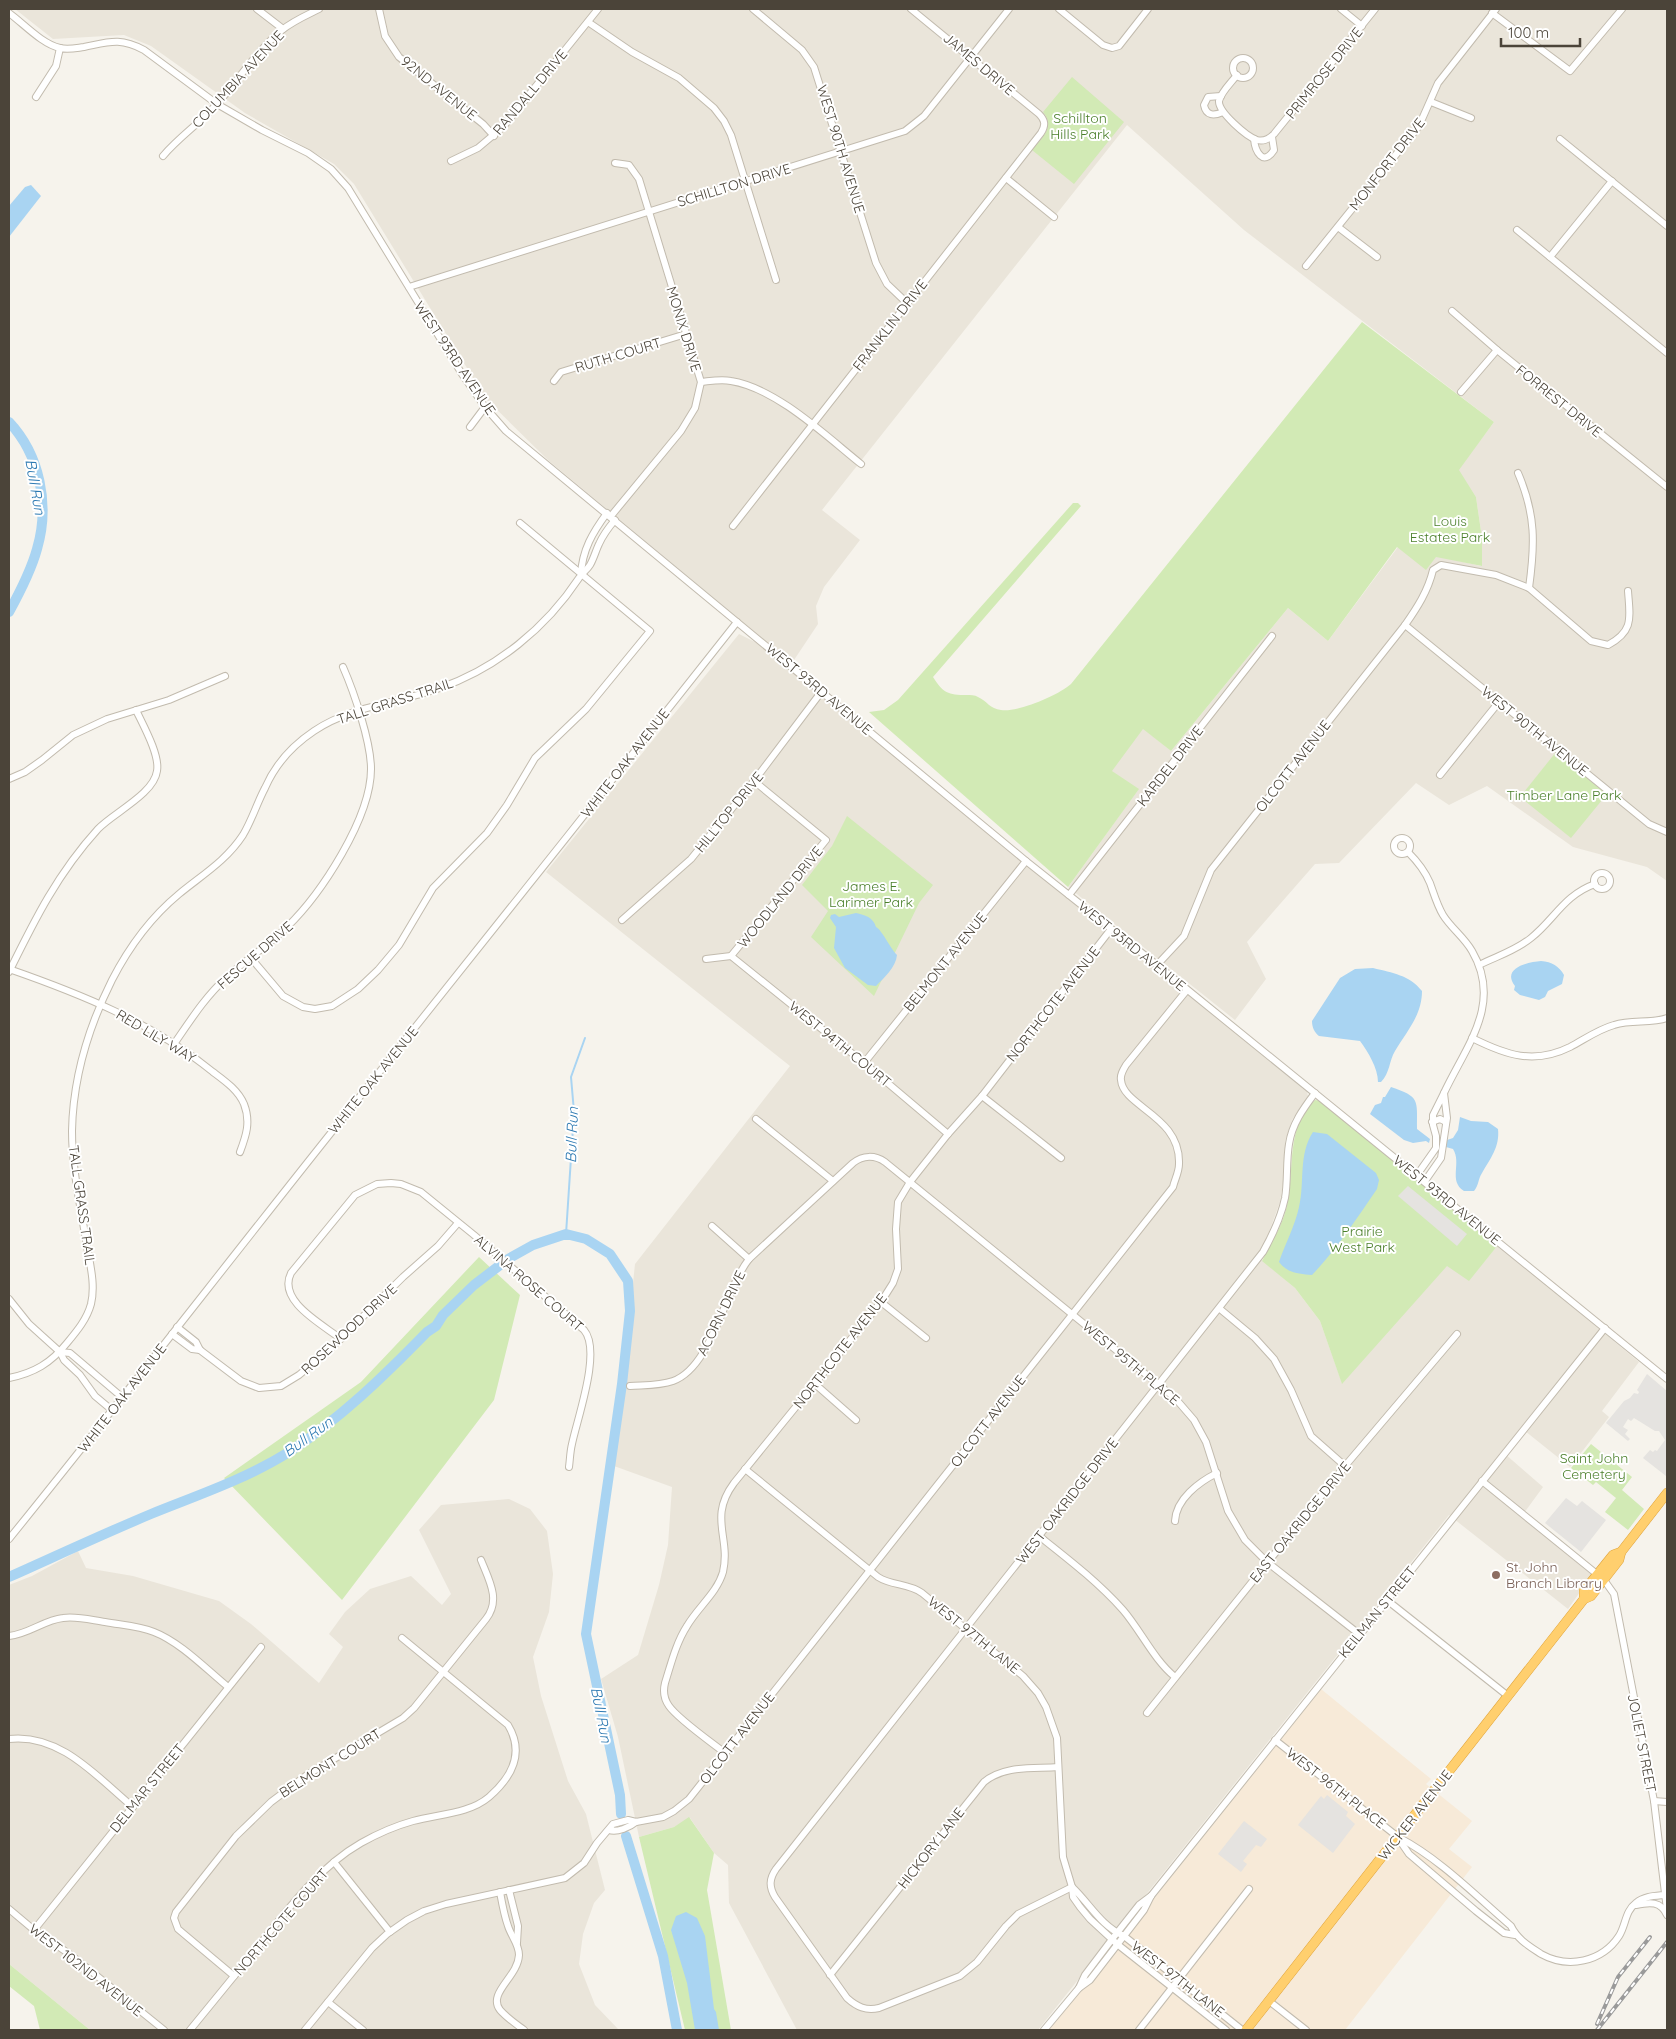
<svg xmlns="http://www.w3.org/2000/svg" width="1676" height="2039" font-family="Quicksand,sans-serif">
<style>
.residential{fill:#eae5da}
.commercial{fill:#f7ead8}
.green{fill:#d2eab5}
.parking{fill:#e5e3e0}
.water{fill:#a9d4f2}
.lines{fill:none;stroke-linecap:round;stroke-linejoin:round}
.stream{stroke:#a9d4f2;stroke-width:2}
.river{stroke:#a9d4f2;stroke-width:10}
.minor-casing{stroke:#c2bbae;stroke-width:8}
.highway-casing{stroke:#e0a43c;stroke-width:10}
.minor{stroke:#fff;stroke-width:6}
.highway{stroke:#ffcf6e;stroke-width:9}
.rail-casing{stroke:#9a9a9a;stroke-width:4}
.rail{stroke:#fff;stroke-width:2;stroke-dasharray:5.5;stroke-linecap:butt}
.education-dot{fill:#8d6e63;stroke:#fff;stroke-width:2}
.labels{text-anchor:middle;stroke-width:4;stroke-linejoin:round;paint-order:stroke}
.street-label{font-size:14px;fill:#4b4439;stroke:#fff}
.park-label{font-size:14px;fill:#4a7f2a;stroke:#fff}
.education-label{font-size:14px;fill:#785e54;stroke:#fff;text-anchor:start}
.water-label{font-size:15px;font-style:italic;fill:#2e7ab2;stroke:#fff}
</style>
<rect width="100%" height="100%" fill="#f6f3ec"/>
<!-- residential -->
<g class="residential">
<path d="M15,9H1667V881L1647,867L1573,847L1487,786L1449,805L1416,783L1339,863L1315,864L1247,942L1266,979L1235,1020L1068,887L1138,790L1111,771L1143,728L1171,751L1288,608L1328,641L1398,547L1481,566L1482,538L1476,497L1458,470L1494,422L1244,230L1127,125L822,510L860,540L824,587L816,606L818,624L792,663L549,461L486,399L354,184L334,164L245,113L151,46L124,35L53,39Z"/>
<path d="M739,634L757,643L798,675L1307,1092L1308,1096L1292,1120L1285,1142L1284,1177L1280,1202L1266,1240L1257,1256L1295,1288L1320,1321L1342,1383L1447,1265L1469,1280L1498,1245L1639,1362L1602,1411L1609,1417L1570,1467L1525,1431L1505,1454L1543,1487L1521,1517L1592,1575L1568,1609L1449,1515L1038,2030H797L729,1903L728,1865L714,1853L690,1818L674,1827L639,1837L618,1737L601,1679L638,1655L659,1585L668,1545L672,1487L614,1466L635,1264L790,1066L546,872Z"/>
<path d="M509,1499L530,1509L547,1531L553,1574L549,1612L533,1657L541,1696L568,1781L586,1814L605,1890L594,1903L583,1934L579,1964L595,2005L619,2030H90L9,1964V1585L32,1576L78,1551L86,1568L133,1576L219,1601L251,1624L319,1683L343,1647L329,1634L345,1612L370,1589L411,1576L442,1605L451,1594L419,1530L441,1505Z"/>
</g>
<!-- commercial -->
<path class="commercial" d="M1321,1689L1431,1779L1426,1784L1472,1821L1449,1849L1472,1867L1345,2030H1049Z"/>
<!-- green -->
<g class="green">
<path d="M1072,77L1124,122L1074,184L1032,150C1041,139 1056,127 1043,112Z"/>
<path d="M1362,322L1494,422L1459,470L1476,497L1482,538V566L1436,557L1426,570L1397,547L1328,641L1288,608L1171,751L1143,729L1112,771L1139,789L1068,887L869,712L884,710L898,700L1073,503H1078L1081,506L933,677C943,693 948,695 967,695C970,695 975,695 978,697C987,701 990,709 1001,710C1017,713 1059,695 1071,684Z"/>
<path d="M1556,752L1607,794L1571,838L1520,797Z"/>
<path d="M847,816L933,885L919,903L874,996L811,937L828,911L802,885L832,846Z"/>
<path d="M1315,1100L1322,1101L1498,1245L1469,1281L1447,1266L1342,1384L1320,1321L1295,1288L1262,1261C1271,1243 1283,1225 1287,1205C1295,1171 1285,1126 1315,1100Z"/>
<path d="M479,1257L520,1295L494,1400L342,1600L224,1478L361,1382Z"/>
<path d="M1591,1444L1632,1477L1622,1490L1644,1509L1628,1530L1605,1512L1616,1498L1596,1482L1593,1485L1571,1468Z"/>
<path d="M689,1817L714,1853L707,1890L731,2030H685L639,1837L674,1827Z"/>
<path d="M9,1964L90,2030H40L34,2006L9,1986Z"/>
</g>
<!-- parking -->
<g class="parking">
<path d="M1408,1186L1467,1234L1457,1246L1398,1196Z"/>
<path d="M1647,1374L1667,1391L1666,1476L1643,1458L1650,1450L1653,1452L1655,1450L1657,1451L1665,1440L1659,1431H1655L1634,1418L1631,1421L1628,1419L1623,1427L1628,1430L1625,1434L1630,1439L1628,1441L1606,1423L1624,1401L1630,1398L1634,1393L1638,1394L1639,1392L1637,1390Z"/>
<path d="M1566,1498L1577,1506L1582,1501L1606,1520L1581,1552L1545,1523Z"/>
<path d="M1327,1795L1348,1812L1346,1816L1355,1824L1333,1853L1298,1825L1321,1796L1324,1799Z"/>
<path d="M1244,1821L1267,1839L1261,1847L1256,1845L1243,1861L1247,1864L1241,1872L1218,1854Z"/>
</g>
<!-- water -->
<g class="water">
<path d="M31,185L41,196L9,237V206L25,187Z"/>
<path d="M856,913C865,915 873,917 876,927C882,930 890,948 897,955C896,967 884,978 876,986L868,985L845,968L834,948L836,927L830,918L831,915L835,914L839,917Z"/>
<path d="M1541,961C1552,962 1559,966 1564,975L1562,984L1548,991L1545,997L1539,1000L1520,995L1514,990L1515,986C1501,968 1528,962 1541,961Z"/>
<path d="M1373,968C1393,973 1409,975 1422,991C1422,1015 1407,1031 1395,1051C1389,1061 1390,1073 1381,1082H1378C1378,1068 1368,1052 1360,1041L1319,1036C1314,1032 1312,1027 1312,1021L1340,978L1355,969Z"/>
<path d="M1391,1087C1420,1097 1417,1099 1417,1129L1430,1139L1429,1143L1426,1141L1413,1143L1404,1140L1370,1114L1375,1105L1381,1103L1383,1097H1385Z"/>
<path d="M1460,1117L1471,1121L1488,1122L1498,1129C1500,1147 1490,1159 1482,1173C1478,1179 1479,1185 1474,1191H1464C1448,1181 1462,1163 1453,1149L1446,1147L1447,1140L1453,1138L1458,1130Z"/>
<path d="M1313,1132L1327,1134L1376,1173L1379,1180L1377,1189C1357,1218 1337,1249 1312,1275C1299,1274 1287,1273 1279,1262C1285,1244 1295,1226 1299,1207C1305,1182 1298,1155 1313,1132Z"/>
<path d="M686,1912L697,1918L705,1936L714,2009L716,2012L719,2030H695L687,1983L671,1930L676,1916Z"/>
</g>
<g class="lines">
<!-- stream -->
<path class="stream" d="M566,1234L574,1112L571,1077L585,1038"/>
<!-- river -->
<g class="river">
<path d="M9,422C40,455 50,505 37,549C31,571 20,592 9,612"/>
<path d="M9,1577C56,1556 103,1534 151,1514C198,1495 246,1479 289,1452C341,1418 384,1376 427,1332L436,1326L443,1315L474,1285L508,1259L533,1245L566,1234L586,1239L610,1254L628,1281L630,1311L622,1384L586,1634L620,1795L621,1814"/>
<path d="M626,1836L663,1956L677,2030"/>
</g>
<defs>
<g id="minor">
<path d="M257,9L283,29"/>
<path d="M379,9L385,36L399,57L483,124L494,136"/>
<path d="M753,9L802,50L814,67L876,263L887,284L907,303"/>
<path d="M1059,9L1103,45L1112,48L1119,46L1148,9"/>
<path d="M1341,9L1362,26"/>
<path d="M9,13C24,24 42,44 60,48C68,50 76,48 84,47C109,42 120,37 144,50L217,104L262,130L308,153L331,169L348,188L462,374L485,407L506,431L1026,861L1157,965L1667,1379"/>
<path d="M1492,13L1570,71L1622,9"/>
<path d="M588,22L632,52L679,78L714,108L724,121L731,135L776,280"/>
<circle cx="1243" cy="68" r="10"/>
<path d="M1237,75C1231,83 1221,92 1219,101C1218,112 1247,137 1257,140C1264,142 1269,139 1274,134L1375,9"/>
<path d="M1221,96L1208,97L1204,105C1206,116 1214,116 1223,112"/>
<path d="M36,97L56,66L60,48"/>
<path d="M1431,102L1471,118"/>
<path d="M1254,139C1255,151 1263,167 1274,150L1272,137"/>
<path d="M1560,139L1667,226"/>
<path d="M163,156C179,137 199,124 216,105C238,81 256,51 282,30C293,21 307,15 319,9"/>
<path d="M451,161L478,148L503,127L598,9"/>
<path d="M1006,178L1054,217"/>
<path d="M1338,227L1377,257"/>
<path d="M1517,230L1667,353"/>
<path d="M1550,257L1612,181"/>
<path d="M1306,266L1419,126L1438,83L1496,9"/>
<path d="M409,287L905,131L924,116L1009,9"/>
<path d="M1452,311L1497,350L1667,487"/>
<path d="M554,381L561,372L686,334"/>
<path d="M701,382C711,381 721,379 731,381C776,388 826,436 861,464"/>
<path d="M1461,392L1497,350"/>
<path d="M470,427L485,407"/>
<path d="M1518,473C1536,515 1535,544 1529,588"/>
<path d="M611,516L681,431L695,408L701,382L639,179L629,165L615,163"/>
<path d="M733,526L1041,133C1046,125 1045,120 1039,114L911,9"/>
<path d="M581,575C582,550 593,532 607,513"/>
<path d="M1405,625L1649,824L1667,832"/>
<path d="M1440,775L1499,702"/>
<path d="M9,779L25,772L42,760L73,735L107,719L169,700L225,676"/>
<circle cx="1402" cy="846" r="8"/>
<path d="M1408,852C1417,861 1425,871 1430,883C1434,894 1437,905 1443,915C1451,928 1464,937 1472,951C1503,1004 1466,1046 1444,1093"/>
<circle cx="1602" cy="881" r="8"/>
<path d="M1069,895L1272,636"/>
<path d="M622,920L691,859L754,781L822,691"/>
<path d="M731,956L864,1063L948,1134"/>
<path d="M251,958L283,996L303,1007L315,1009L332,1006L358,989L378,970L399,945L433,888L487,833L507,805L535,758L586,709L650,631L520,523"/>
<path d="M706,959L731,956L826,840L754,781"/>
<path d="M1157,965L1184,936L1211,870L1405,625C1417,608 1428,591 1433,570L1441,565L1496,575L1529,588L1591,641L1608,645C1634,631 1630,618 1628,591"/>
<path d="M1479,965C1497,956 1515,951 1531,938C1554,920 1564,895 1595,884"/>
<path d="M9,969C81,994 153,1023 213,1072C225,1081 238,1090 244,1104C251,1122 246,1136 240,1152"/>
<path d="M9,972C35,919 58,873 98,829C113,813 154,794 157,771C160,755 143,725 136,710"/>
<path d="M1472,1038C1506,1055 1534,1065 1570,1047C1585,1039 1599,1029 1614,1025C1632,1019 1650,1024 1667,1018"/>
<path d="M174,1044C190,1021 205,997 226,978C245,960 268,946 287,927C321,894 371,818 371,769C371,742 354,692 343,667"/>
<path d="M864,1063L1026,861"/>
<path d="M982,1096L1061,1158"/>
<path d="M756,1119L833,1181"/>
<path d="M1432,1122L1440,1119L1446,1122"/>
<path d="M1417,1175L1436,1148V1136L1433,1125V1115L1444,1093L1447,1118L1441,1158L1425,1181"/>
<path d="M712,1226L749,1259"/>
<path d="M9,1299L29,1324L60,1352L64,1360L80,1375L95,1396L113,1411"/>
<path d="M881,1302L926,1338"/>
<path d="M1220,1309L1255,1338L1274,1359L1291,1390L1311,1436L1345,1466"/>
<path d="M177,1327L196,1342L200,1350L241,1381L259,1388L281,1386L299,1375L331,1348L403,1277L438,1246L458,1223"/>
<path d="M172,1334L192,1349L200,1350"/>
<path d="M341,1339C322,1324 277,1301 291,1273L355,1195L377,1184L391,1183L401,1184L421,1192L474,1235L584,1330C602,1351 577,1419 572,1444C570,1452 570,1460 569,1467"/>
<path d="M60,1352L70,1353L123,1398"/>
<path d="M9,1378C34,1373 51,1363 67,1343C77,1331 87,1319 91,1304C96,1283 89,1261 86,1240C80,1204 72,1168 72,1131C73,1077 88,1028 112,980C129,947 150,918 179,894C202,875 226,861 243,835C252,820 257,803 265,788C275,765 293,745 314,731C351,706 398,703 440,688C497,668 546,628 579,578C582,573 587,570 590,565C594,558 596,550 599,544C603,535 609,527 615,520"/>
<path d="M815,1384L856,1420"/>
<path d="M630,1386C644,1385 659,1386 673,1381C712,1367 724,1291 749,1259L853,1163C863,1155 875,1155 885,1162L1175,1398L1194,1420L1206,1442L1228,1511L1245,1540L1267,1562L1359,1634"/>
<path d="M745,1469L878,1577C892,1586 908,1583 922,1593L1023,1676L1038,1693L1046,1707L1057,1738L1063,1857L1072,1887L1073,1897L1080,1907L1090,1919L1117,1944L1226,2030"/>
<path d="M1482,1481L1598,1575"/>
<path d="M1175,1521C1176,1499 1199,1482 1217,1473"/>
<path d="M1039,1536C1068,1559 1098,1582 1123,1610C1141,1631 1154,1660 1175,1677"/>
<path d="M9,1539C120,1402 228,1262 338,1124C471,957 605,790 737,622"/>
<path d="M1604,1580L1614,1594L1654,1801L1667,1910"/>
<path d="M1388,1601L1508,1696"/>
<path d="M9,1636C29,1634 44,1620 63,1618C77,1616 91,1620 105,1622C121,1625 139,1626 154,1632C180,1642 206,1669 228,1687"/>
<path d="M1147,1713L1345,1466L1457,1334"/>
<path d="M9,1739C60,1733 97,1777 133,1807"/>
<path d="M1275,1740L1398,1837C1440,1859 1475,1895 1511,1926C1517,1939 1529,1946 1541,1954C1568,1969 1602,1962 1619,1936C1626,1925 1625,1911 1636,1903C1644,1896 1655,1896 1665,1895"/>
<path d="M725,1753C711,1742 678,1719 669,1706C664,1699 663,1691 665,1683C671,1664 676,1643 687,1626C698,1607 717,1593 723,1572C731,1537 708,1518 734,1483L881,1302L893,1283L898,1269L896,1229L898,1202L910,1182L948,1134L982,1096L1111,929"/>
<path d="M1654,1801L1667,1802"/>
<path d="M609,1830C617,1833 630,1827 636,1822"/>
<path d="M1398,1838L1409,1854L1476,1911L1504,1933L1515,1935"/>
<path d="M334,1862L390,1932"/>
<path d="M1072,1887L1018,1914L1006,1926L977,1962L960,1976L879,2008C866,2011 857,2007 847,1998L775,1897C769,1887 769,1879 776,1869L1263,1252C1272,1236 1281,1217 1285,1198C1288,1181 1286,1162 1289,1144C1292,1124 1303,1109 1315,1093"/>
<path d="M1072,1887C1090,1904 1101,1926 1124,1936L1242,2030"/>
<path d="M509,1890L518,1926L517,1943"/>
<path d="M500,1892C502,1903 504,1915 508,1926C511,1936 519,1944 519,1955C518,1977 487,1993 500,2010C507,2018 516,2024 524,2030"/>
<path d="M1636,1905C1650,1902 1661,1901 1667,1915"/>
<path d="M9,1909L34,1930L71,1955L164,2030"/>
<path d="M34,1930L261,1647"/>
<path d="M830,1975L984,1782C1004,1765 1034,1769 1058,1767"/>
<path d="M234,1976L178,1929L174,1918L176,1912L236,1836L271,1802L307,1775L403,1718L414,1708L486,1619C501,1600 489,1580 481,1560"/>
<path d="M1079,1988L1090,1980L1144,1910L1151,1896L1605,1328"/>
<path d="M1269,2001L1306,2030"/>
<path d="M328,2002L363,2030"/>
<path d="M190,2030C212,2003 235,1975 257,1948C287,1910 319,1867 361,1843C377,1834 395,1826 413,1821C438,1814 469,1814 489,1797C512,1777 525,1753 508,1725L402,1638"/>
<path d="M305,2030L372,1948L387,1934L407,1920L424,1911L446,1904L565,1878L584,1863L597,1843L613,1824L628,1820L636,1822L663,1817L674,1811L689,1799L1173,1187C1175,1179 1179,1172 1179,1164C1181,1116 1123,1107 1121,1080C1120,1075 1123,1070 1126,1065L1187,990"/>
<path d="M1044,2030L1079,1988L1085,1975L1113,1938L1139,1905L1151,1896"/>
<path d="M1139,2030L1249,1889"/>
</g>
<g id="highway">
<path d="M1584,1599V1591L1613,1555L1621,1552L1667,1493"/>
<path d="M1246,2030L1584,1599L1591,1596L1619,1560L1621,1552"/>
</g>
</defs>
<!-- minor casing -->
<use href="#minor" class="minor-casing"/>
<!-- highway casing -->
<use href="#highway" class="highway-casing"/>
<!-- minor -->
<use href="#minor" class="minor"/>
<!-- highway -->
<use href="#highway" class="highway"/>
<defs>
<g id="rail">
<path d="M1597,2024L1618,1977L1650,1937"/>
<path d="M1597,2030L1667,1942"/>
</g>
</defs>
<!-- rail casing -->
<use href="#rail" class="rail-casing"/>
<!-- rail -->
<use href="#rail" class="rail"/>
</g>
<!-- markers -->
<circle class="education-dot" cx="1496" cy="1575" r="5"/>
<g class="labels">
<!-- street labels -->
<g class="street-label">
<text transform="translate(979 64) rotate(40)" y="5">JAMES DRIVE</text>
<text transform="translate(1324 73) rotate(-51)" y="5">PRIMROSE DRIVE</text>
<text transform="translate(238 79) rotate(-47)" y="5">COLUMBIA AVENUE</text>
<text transform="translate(439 88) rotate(39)" y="5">92ND AVENUE</text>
<text transform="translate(530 92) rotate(-50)" y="5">RANDALL DRIVE</text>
<text transform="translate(841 149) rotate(73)" y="5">WEST 90TH AVENUE</text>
<text transform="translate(1387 164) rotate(-52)" y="5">MONFORT DRIVE</text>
<text transform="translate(734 185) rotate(-17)" y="5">SCHILLTON DRIVE</text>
<text transform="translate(890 325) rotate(-52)" y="5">FRANKLIN DRIVE</text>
<text transform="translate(684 329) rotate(73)" y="5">MONIX DRIVE</text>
<text transform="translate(618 355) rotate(-17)" y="5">RUTH COURT</text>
<text transform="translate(455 358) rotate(56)" y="5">WEST 93RD AVENUE</text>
<text transform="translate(1559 401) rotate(39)" y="5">FORREST DRIVE</text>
<text transform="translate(819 689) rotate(40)" y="5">WEST 93RD AVENUE</text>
<text transform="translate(395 701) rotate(-18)" y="5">TALL GRASS TRAIL</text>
<text transform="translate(1535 731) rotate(39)" y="5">WEST 90TH AVENUE</text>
<text transform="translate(625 763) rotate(-52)" y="5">WHITE OAK AVENUE</text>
<text transform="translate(1170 766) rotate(-52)" y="5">KARDEL DRIVE</text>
<text transform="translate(1293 766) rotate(-52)" y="5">OLCOTT AVENUE</text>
<text transform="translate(729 812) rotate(-51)" y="5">HILLTOP DRIVE</text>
<text transform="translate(780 897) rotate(-51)" y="5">WOODLAND DRIVE</text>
<text transform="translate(1132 946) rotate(39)" y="5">WEST 93RD AVENUE</text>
<text transform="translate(255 955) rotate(-41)" y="5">FESCUE DRIVE</text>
<text transform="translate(945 962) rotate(-51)" y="5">BELMONT AVENUE</text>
<text transform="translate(1053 1004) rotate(-52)" y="5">NORTHCOTE AVENUE</text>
<text transform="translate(156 1036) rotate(31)" y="5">RED LILY WAY</text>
<text transform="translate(840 1044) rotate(39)" y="5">WEST 94TH COURT</text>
<text transform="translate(373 1080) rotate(-51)" y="5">WHITE OAK AVENUE</text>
<text transform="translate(1447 1200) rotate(39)" y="5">WEST 93RD AVENUE</text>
<text transform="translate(82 1205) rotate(82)" y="5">TALL GRASS TRAIL</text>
<text transform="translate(529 1283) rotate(41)" y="5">ALVINA ROSE COURT</text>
<text transform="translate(721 1313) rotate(-64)" y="5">ACORN DRIVE</text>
<text transform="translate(349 1329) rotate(-43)" y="5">ROSEWOOD DRIVE</text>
<text transform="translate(840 1351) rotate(-52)" y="5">NORTHCOTE AVENUE</text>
<text transform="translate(1131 1363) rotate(40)" y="5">WEST 95TH PLACE</text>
<text transform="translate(122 1398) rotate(-52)" y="5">WHITE OAK AVENUE</text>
<text transform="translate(988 1421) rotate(-52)" y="5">OLCOTT AVENUE</text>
<text transform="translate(1067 1501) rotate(-52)" y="5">WEST OAKRIDGE DRIVE</text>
<text transform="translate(1300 1522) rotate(-51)" y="5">EAST OAKRIDGE DRIVE</text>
<text transform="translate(1377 1612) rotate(-51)" y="5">KEILMAN STREET</text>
<text transform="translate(974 1635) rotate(39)" y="5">WEST 97TH LANE</text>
<text transform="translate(737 1738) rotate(-52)" y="5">OLCOTT AVENUE</text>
<text transform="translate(1642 1743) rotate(79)" y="5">JOLIET STREET</text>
<text transform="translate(330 1763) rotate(-32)" y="5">BELMONT COURT</text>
<text transform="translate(147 1788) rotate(-51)" y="5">DELMAR STREET</text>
<text transform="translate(1336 1788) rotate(38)" y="5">WEST 96TH PLACE</text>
<text transform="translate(1415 1815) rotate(-52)" y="5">WICKER AVENUE</text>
<text transform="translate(931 1848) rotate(-52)" y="5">HICKORY LANE</text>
<text transform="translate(281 1922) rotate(-49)" y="5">NORTHCOTE COURT</text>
<text transform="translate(86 1970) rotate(38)" y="5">WEST 102ND AVENUE</text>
<text transform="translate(1178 1979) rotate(38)" y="5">WEST 97TH LANE</text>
</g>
<!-- park labels -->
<g class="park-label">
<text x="1080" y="123">Schillton<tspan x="1080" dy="16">Hills Park</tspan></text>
<text x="1450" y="526">Louis<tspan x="1450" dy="16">Estates Park</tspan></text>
<text x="1564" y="800">Timber Lane Park</text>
<text x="871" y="891">James E.<tspan x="871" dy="16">Larimer Park</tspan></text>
<text x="1362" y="1236">Prairie<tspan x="1362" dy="16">West Park</tspan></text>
<text x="1594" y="1463">Saint John<tspan x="1594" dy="16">Cemetery</tspan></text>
</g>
<!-- education labels -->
<g class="education-label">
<text x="1506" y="1572">St. John<tspan x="1506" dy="16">Branch Library</tspan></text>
</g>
<!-- water labels -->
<g class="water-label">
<text transform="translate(35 487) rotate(80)" y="5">Bull Run</text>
<text transform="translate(572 1135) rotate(-88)" y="5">Bull Run</text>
<text transform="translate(308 1437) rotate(-36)" y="5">Bull Run</text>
<text transform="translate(601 1715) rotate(79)" y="5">Bull Run</text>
</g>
</g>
<!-- border -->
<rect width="1676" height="2039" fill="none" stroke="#4b4439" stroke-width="20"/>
<!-- scale -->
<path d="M1501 38v8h79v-8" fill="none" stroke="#4b4439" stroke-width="2.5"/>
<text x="1508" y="38" font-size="15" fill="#4b4439" stroke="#ffffff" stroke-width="4" paint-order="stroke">100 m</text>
</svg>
